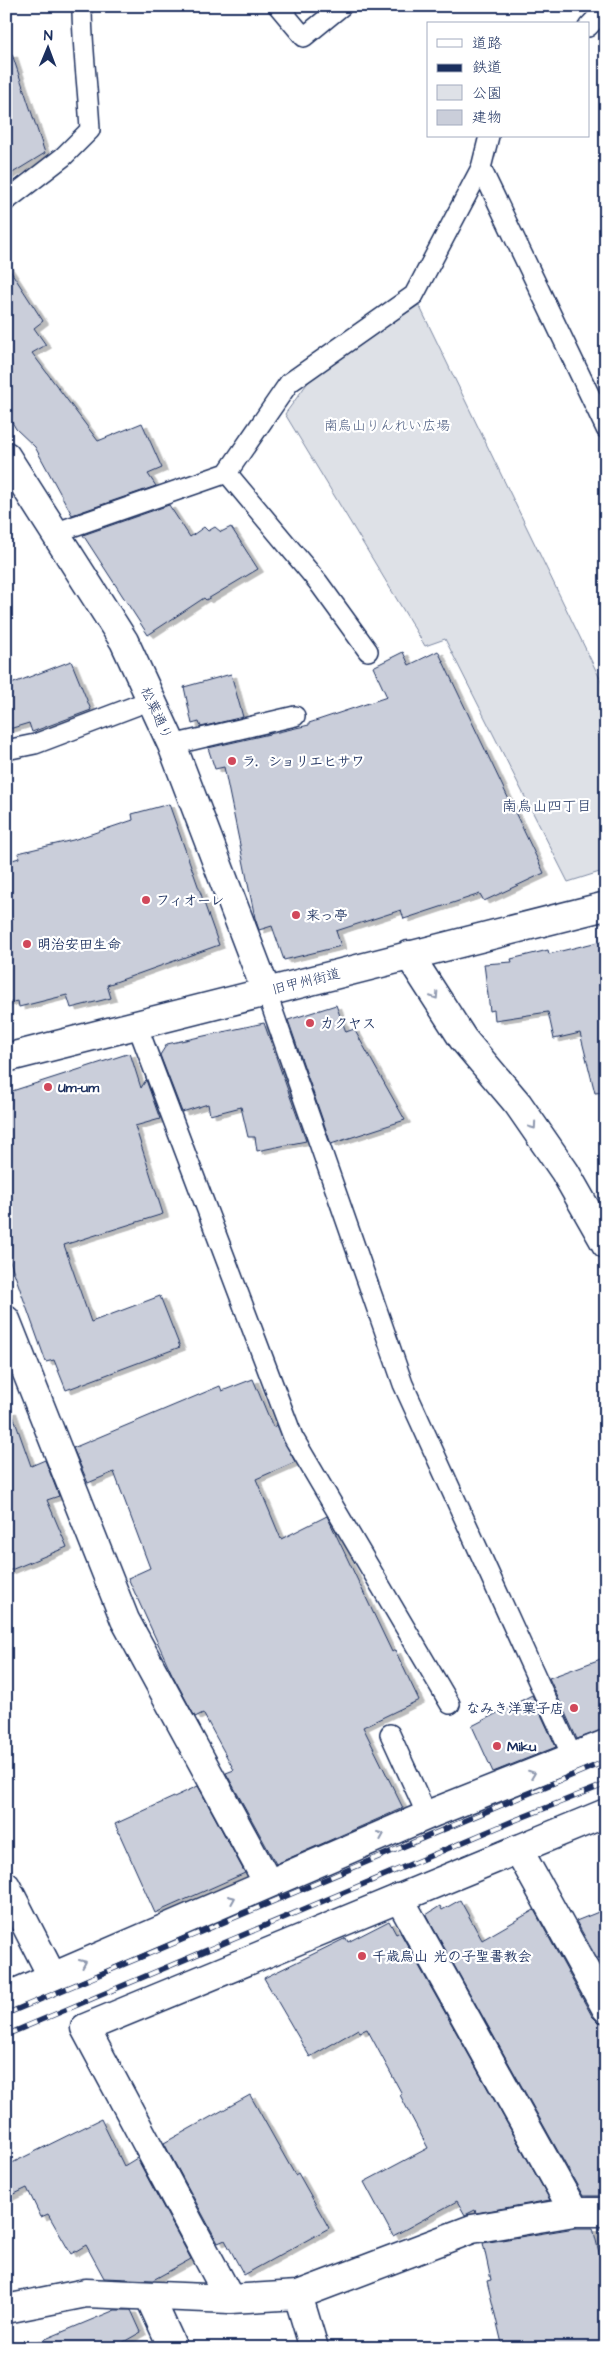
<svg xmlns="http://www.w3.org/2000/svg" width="612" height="2354" font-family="'Architects Daughter','Klee One',sans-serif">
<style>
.green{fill:#dee1e7;stroke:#7c88a2}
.building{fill:#caceda;stroke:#1b2f5e;filter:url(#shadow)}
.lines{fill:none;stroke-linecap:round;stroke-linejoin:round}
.lane-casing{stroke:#1b2f5e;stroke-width:22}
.street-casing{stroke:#1b2f5e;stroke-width:31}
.secondary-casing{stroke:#1b2f5e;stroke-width:31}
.lane{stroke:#fff;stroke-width:19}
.street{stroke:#fff;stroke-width:28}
.secondary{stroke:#fff;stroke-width:28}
.rail-casing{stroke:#1b2f5e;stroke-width:5.5}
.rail{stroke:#fff;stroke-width:4;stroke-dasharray:11;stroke-linecap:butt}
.oneway{stroke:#8d97ae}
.poi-dot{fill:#d1495b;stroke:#fff;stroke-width:2}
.labels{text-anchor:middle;stroke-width:4.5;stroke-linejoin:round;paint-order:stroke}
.park-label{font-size:14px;fill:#4c5c80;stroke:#fff}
.street-label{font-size:14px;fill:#1b2f5e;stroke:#fff}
.poi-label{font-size:14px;font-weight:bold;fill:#1b2f5e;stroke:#fff;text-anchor:start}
.neighbourhood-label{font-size:15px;fill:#1b2f5e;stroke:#fff}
</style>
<defs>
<filter id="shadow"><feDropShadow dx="5.5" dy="3" stdDeviation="0" flood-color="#0004"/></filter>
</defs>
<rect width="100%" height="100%" fill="#fff"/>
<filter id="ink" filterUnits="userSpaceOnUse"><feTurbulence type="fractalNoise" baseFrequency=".02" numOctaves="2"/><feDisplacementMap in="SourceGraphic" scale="10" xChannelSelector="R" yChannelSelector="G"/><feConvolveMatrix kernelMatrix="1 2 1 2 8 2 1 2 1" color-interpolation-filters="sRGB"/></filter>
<g filter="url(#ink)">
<!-- green -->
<path class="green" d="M419,305L606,691V870L568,882L445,639L425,646L285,414L314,374Z"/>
<!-- building -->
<g class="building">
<path d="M12,54L45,153L6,177V55Z"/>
<path d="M6,264L43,321L34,328L46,345L32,353L98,441L142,423L162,468L148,474L156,486L72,515L35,447L16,429L6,412Z"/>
<path d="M169,505L190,537L204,527L208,531L215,527L221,532L231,527L258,569L206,600L204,598L148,635L83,535Z"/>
<path d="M438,651L544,873L484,901L480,894L404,919L401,910L336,931L341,946L284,960L272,926L259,930L255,918L224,767L215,769L208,748L309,725V723L387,697L373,667L403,652L409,665Z"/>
<path d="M71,661L91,710L32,732L29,723L6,730V686Z"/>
<path d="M231,674L243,717L201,727L199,722L192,724L184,687Z"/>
<path d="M169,804L219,945L107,985L111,998L71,1008L67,995L19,1007L18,1001L6,1003V862L19,858L18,853L73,840L133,820L132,814Z"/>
<path d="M606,940V1092L595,1093L580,1033L554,1039L548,1012L495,1020L494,1010L490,1011L484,964L512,962L511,959L548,950L549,954Z"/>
<path d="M336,1005L346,1032L354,1029L405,1120L331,1144L288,1020Z"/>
<path d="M264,1023L306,1141L257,1151L255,1137H248L241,1107L210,1115L208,1104L182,1112L160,1055L167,1044Z"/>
<path d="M130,1053L141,1088L146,1080L160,1119L135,1126L163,1214L64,1245L91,1322L160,1296L180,1347L66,1390L54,1360L46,1362L6,1250V1093Z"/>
<path d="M253,1379L273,1427L277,1425L295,1462L256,1479L281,1539L327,1516L392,1652L395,1650L419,1700L363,1727L403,1808L276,1864L226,1773L234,1770L203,1713L195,1717L172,1674L128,1578L150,1568L114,1472L88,1483L73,1448L220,1386L222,1391Z"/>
<path d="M11,1410L31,1466L45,1460L59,1496L47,1500L67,1547L6,1572V1411Z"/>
<path d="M606,1657V1729L577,1739L549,1678Z"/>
<path d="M532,1695L556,1747L493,1772L472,1726Z"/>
<path d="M198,1786L245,1873L155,1913L115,1824Z"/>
<path d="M460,1900L482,1940L534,1910L592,2016L598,2022L606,2024V2196H583L426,1915L440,1906L442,1910Z"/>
<path d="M606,1909V1975L576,1921Z"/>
<path d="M389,1921L396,1934L400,1932L550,2200L476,2213L475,2210L465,2215L457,2201L393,2236L364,2182L428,2148L400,2095L402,2094L367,2029L360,2032L358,2029L310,2057L264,1978L346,1938L348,1942Z"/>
<path d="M250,2095L295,2175L298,2173L329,2228L244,2275L225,2240L218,2243L164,2143Z"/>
<path d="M101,2119L124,2166L137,2158L191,2259L153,2280L104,2278L86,2245L71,2254L48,2214L41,2217L27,2188L6,2198V2166Z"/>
<path d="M575,2228H593L606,2281V2348H503L487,2281L491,2280L483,2243Z"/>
<path d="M115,2310H131L141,2332L113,2348H24Z"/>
</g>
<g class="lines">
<defs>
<g id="lane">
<path d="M278,6L304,37L342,6"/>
<path d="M588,27L606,8"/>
<path d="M481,168L606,429"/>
<path d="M6,201L63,157L90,130C88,88 82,48 82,6"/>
<path d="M227,473L318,582L368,651"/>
<path d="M57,532L227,473L289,383L414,295L481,168L489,136"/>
<path d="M172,745L295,716"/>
<path d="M6,750L35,744L151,700"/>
<path d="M266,991L403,1384L573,1758"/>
<path d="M137,1025L293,1437L450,1704"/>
<path d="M390,1734L427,1815"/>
</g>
<g id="street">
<path d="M409,955L463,1039L518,1104L565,1172L606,1244"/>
<path d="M6,1320L125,1620L268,1883"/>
<path d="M518,1849L606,2008"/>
<path d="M6,1886L52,1976"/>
<path d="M399,1898L574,2212"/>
<path d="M6,1997L435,1812L606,1744"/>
<path d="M298,2295L314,2348"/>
<path d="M149,2296L173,2348"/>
<path d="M230,2299L85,2028L606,1813"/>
<path d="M6,2309L86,2293L230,2299L298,2295L472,2229L574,2212H606"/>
</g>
<g id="secondary">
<path d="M6,456L124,641L172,745L266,991"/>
<path d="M6,1058L606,906"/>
</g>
</defs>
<!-- lane casing -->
<use href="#lane" class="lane-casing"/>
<!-- street casing -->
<use href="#street" class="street-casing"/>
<!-- secondary casing -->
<use href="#secondary" class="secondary-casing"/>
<!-- lane -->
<use href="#lane" class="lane"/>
<!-- street -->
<use href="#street" class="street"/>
<!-- secondary -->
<use href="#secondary" class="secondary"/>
<defs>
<g id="rail">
<path d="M6,2014L606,1761"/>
<path d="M6,2035L513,1821L606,1784"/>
</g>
</defs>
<!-- rail casing -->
<use href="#rail" class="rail-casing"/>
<!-- rail -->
<use href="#rail" class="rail"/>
</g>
<!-- one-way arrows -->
<defs><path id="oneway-chevron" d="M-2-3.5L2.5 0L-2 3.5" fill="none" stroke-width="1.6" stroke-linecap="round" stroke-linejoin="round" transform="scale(1.25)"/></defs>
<g class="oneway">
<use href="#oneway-chevron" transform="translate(435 996) rotate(57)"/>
<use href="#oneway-chevron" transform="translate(533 1126) rotate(55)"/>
<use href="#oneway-chevron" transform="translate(532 1774) rotate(-21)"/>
<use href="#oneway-chevron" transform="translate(381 1835) rotate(-23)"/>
<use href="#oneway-chevron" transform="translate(232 1899) rotate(-23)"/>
<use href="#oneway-chevron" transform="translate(83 1963) rotate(-24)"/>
</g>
</g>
<!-- markers -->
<g class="poi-dot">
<circle cx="232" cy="761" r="5"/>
<circle cx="146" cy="900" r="5"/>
<circle cx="296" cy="915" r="5"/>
<circle cx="27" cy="944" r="5"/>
<circle cx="310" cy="1023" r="5"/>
<circle cx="48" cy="1087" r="5"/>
<circle cx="574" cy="1708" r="5"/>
<circle cx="497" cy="1746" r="5"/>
<circle cx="362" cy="1956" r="5"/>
</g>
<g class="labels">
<!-- park labels -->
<g class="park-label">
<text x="387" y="430">南烏山りんれい広場</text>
</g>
<!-- street labels -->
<g class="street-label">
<text transform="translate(157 713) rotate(66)" y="5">松葉通り</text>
<text transform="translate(306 981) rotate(-14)" y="5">旧甲州街道</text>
</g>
<!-- poi labels -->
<g class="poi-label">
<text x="242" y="766">ラ．ショリエヒサワ</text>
<text x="156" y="905">フィオーレ</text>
<text x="306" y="920">来っ亭</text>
<text x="37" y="949">明治安田生命</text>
<text x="320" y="1028">カクヤス</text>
<text x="58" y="1092">Um-um</text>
<text x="564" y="1713" text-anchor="end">なみき洋菓子店</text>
<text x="507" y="1751">Miku</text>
<text x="372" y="1961">千歳烏山 光の子聖書教会</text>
</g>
<!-- neighbourhood labels -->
<g class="neighbourhood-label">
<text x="547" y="811">南烏山四丁目</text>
</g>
</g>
<!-- margin -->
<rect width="612" height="2354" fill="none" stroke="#fff" stroke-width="25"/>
<rect x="12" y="12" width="587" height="2329" fill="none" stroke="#1b2f5e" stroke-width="2" filter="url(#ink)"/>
<!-- legend -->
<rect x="427" y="22" width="162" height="115" fill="#ffffff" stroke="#a4acbf"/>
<rect x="437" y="39" width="25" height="8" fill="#ffffff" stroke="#a4acbf"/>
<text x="472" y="48" font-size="15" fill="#1b2f5e">道路</text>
<rect x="437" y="64" width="25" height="8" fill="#1b2f5e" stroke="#a4acbf"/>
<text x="472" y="72" font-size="15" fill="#1b2f5e">鉄道</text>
<rect x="437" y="85" width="25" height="15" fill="#dee1e7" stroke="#a4acbf"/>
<text x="472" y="98" font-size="15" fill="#1b2f5e">公園</text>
<rect x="437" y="110" width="25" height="15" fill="#caceda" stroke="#a4acbf"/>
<text x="472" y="122" font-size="15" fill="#1b2f5e">建物</text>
<!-- north arrow -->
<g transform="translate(48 48) rotate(1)" stroke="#ffffff" stroke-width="4" paint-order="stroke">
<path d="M0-4L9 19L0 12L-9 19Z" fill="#1b2f5e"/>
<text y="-8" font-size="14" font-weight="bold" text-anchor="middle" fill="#1b2f5e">N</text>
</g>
</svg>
